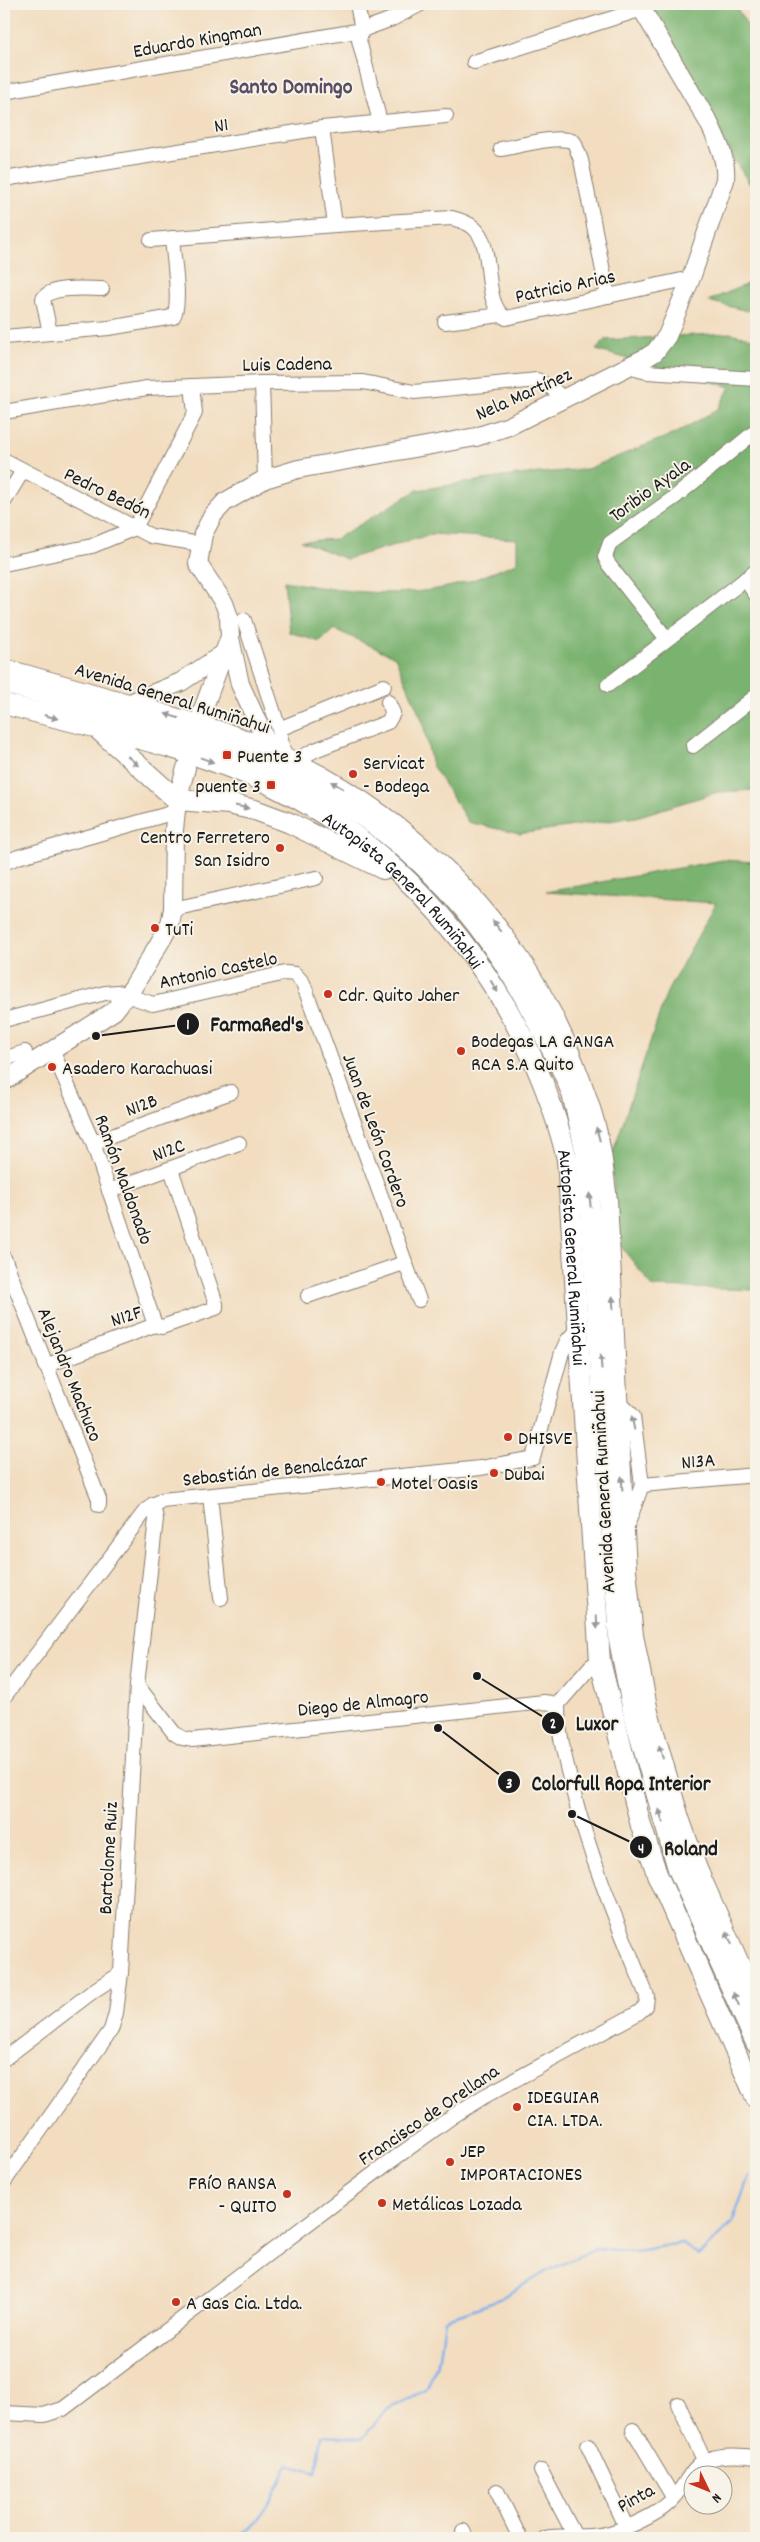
<svg xmlns="http://www.w3.org/2000/svg" width="760" height="2542" font-family="Dekko,sans-serif">
<style>
.forest{fill:#7ab26f;stroke:#4b6746}
.lines{fill:none;stroke-linecap:round;stroke-linejoin:round}
.stream{stroke:#82b1ec;stroke-width:2.5}
.minor-casing{stroke:#877c6e;stroke-width:16}
.major-casing{stroke:#877c6e;stroke-width:20}
.highway-casing{stroke:#877c6e;stroke-width:22}
.minor{stroke:#fff;stroke-width:14}
.major{stroke:#fff;stroke-width:18}
.highway{stroke:#fff;stroke-width:20}
.oneway{fill:#999}
.poi-dot{fill:#c8321e;stroke:#f7f3e8;stroke-width:2}
.labels{text-anchor:middle;stroke-width:4;stroke-linejoin:round;paint-order:stroke}
.street-label{font-size:20px;fill:#1c1c1c;stroke:#f7f3e8}
.poi-label{font-size:20px;fill:#1c1c1c;stroke:#f7f3e8;text-anchor:start}
.quarter-label{font-size:22px;font-weight:bold;fill:#584d62;stroke:#f7f3e8}
.leader{fill:none;stroke:#1c1c1c;stroke-width:2}
.callout-dot{fill:#1c1c1c;stroke:#f7f3e8;stroke-width:2}
.mark-label{font-size:15px;text-anchor:middle;font-weight:bold;fill:#fff}
.callout-label{font-size:21px;text-anchor:middle;font-weight:bold;fill:#1c1c1c;stroke:#f7f3e8;stroke-width:4;stroke-linejoin:round;paint-order:stroke}
</style>
<rect width="100%" height="100%" fill="#f7f3e8"/>
<filter id="ink" filterUnits="userSpaceOnUse"><feTurbulence type="fractalNoise" baseFrequency=".02" numOctaves="2"/><feDisplacementMap in="SourceGraphic" scale="10" xChannelSelector="R" yChannelSelector="G"/><feConvolveMatrix kernelMatrix="1 2 1 2 8 2 1 2 1" color-interpolation-filters="sRGB"/></filter>
<filter id="wash" filterUnits="userSpaceOnUse"><feTurbulence type="fractalNoise" baseFrequency=".0096" numOctaves="4" result="noise"/><feDisplacementMap in="SourceGraphic" scale="20" xChannelSelector="R" yChannelSelector="G"/><feGaussianBlur stdDeviation="1.12" result="paint"/><feColorMatrix in="noise" values="0 0 0 0 0 0 0 0 0 0 0 0 0 0 0 0 0 1.4 0 .05"/><feComposite in="paint" operator="in"/></filter>
<g filter="url(#wash)">
<rect width="100%" height="100%" fill="#f2ddc0"/>
<!-- forest -->
<g class="forest">
<path d="M646,4H734L756,39V194L735,161Z"/>
<path d="M756,272V308L747,311L708,301L747,284Z"/>
<path d="M730,333L756,339V790L718,792L636,817L519,834L468,822L432,765L422,720L395,657L334,629L320,642L289,632L284,581C342,592 406,600 463,583C481,578 499,569 517,563V539L433,534L346,559L301,541L336,539L417,490L517,475L587,469L678,432L718,409L730,387L596,350L605,340Z"/>
<path d="M723,860L756,862V1290L653,1287L619,1244L611,1158L667,992L716,903L546,892Z"/>
</g>
<g class="lines">
<!-- stream -->
<path class="stream" d="M234,2538C261,2527 276,2490 288,2465L316,2473L322,2436L363,2438L388,2408L426,2390L440,2357L445,2319L494,2302L549,2270L596,2249L636,2251L681,2243L699,2255L732,2223L749,2176"/>
</g>
</g>
<g filter="url(#ink)">
<g class="lines">
<defs>
<g id="minor">
<path d="M357,4L362,30L359,40L380,122"/>
<path d="M474,62L642,9"/>
<path d="M4,92L362,30L392,19L421,4"/>
<path d="M322,128L335,225L452,218C459,220 467,222 473,227C497,247 480,303 506,318L691,278"/>
<path d="M501,149C520,146 558,134 574,142L581,160L608,296"/>
<path d="M4,179L322,128L446,116"/>
<path d="M151,240L335,225"/>
<path d="M445,322L501,315"/>
<path d="M50,333L43,299C51,285 87,289 102,289"/>
<path d="M4,337L109,328L173,317C182,304 173,256 172,238"/>
<path d="M633,365L639,370L647,372L756,379"/>
<path d="M262,383L265,479"/>
<path d="M4,412L147,388L262,383L363,382L414,392L537,380L552,388L564,400"/>
<path d="M4,460L151,536L200,544"/>
<path d="M4,502L22,472"/>
<path d="M4,564L92,546L135,528L195,413L192,386"/>
<path d="M745,579L756,595"/>
<path d="M244,620L279,729L284,756"/>
<path d="M667,639L609,565L605,557L610,543L675,497L756,431"/>
<path d="M608,685L756,571"/>
<path d="M279,729L384,686"/>
<path d="M693,746L756,696"/>
<path d="M295,761L315,750L388,722L393,713L388,702"/>
<path d="M4,863L18,857L175,812"/>
<path d="M173,909L316,878"/>
<path d="M4,1020L105,993L117,992L153,1004L285,973L295,974L303,983L419,1300"/>
<path d="M52,1050L93,1143L155,1325"/>
<path d="M4,1059L25,1052"/>
<path d="M93,1143L231,1092"/>
<path d="M109,1191L239,1143"/>
<path d="M4,1258L99,1499V1505"/>
<path d="M308,1296L404,1263"/>
<path d="M45,1366L155,1325L162,1327L216,1308V1304L171,1169"/>
<path d="M618,1401L633,1416L642,1485L627,1526"/>
<path d="M642,1485L756,1475"/>
<path d="M210,1496L221,1598"/>
<path d="M137,1685L174,1733L182,1738L192,1740L544,1702L558,1704"/>
<path d="M4,1697L146,1510L162,1500L481,1468L533,1458L562,1352L567,1341L579,1327"/>
<path d="M558,1704L591,1666L600,1661"/>
<path d="M4,2059L96,1989L121,1973"/>
<path d="M4,2182L111,2030L116,2013L121,1973L137,1685L156,1519L153,1504"/>
<path d="M678,2404L704,2460"/>
<path d="M4,2413L44,2415L63,2409L384,2166L453,2116L483,2097L638,2013L646,2006L647,1996C619,1927 590,1859 572,1787C565,1759 558,1733 558,1704"/>
<path d="M633,2430L673,2497"/>
<path d="M588,2446L626,2526"/>
<path d="M541,2471L575,2536"/>
<path d="M497,2491L520,2538"/>
<path d="M463,2531L466,2538"/>
<path d="M545,2538C559,2535 575,2537 590,2536C610,2535 634,2525 652,2515C703,2487 674,2447 756,2457"/>
</g>
<g id="major">
<path d="M230,638L240,684L270,750"/>
<path d="M4,668C60,684 116,699 172,716C205,726 239,735 271,750C409,812 520,922 575,1064C585,1090 595,1116 600,1143C604,1161 605,1181 608,1199L627,1570L634,1635L649,1712L680,1818L698,1869L756,1999"/>
<path d="M130,703L181,682L223,654"/>
<path d="M202,712L230,637L229,617L224,603L198,564L203,534L213,515L225,502L265,479L298,469L476,437L509,426L647,357L655,352L667,336L691,278L725,180C727,159 718,142 709,123L639,4"/>
<path d="M4,1081L114,1011L133,987L163,937L170,924L173,909L174,830L177,800L186,768"/>
</g>
<g id="highway">
<path d="M4,683C87,707 173,726 253,758C385,812 476,898 539,1025C550,1047 564,1070 572,1094C577,1113 581,1133 586,1152L619,1640L634,1716L678,1869L756,2043"/>
<path id="s1" d="M4,704C89,727 192,747 271,785C419,856 529,1001 567,1159L600,1661L641,1826L657,1874L756,2098"/>
<path d="M100,731L177,800L229,804L255,810L290,823L383,869"/>
</g>
</defs>
<!-- minor casing -->
<use href="#minor" class="minor-casing"/>
<!-- major casing -->
<use href="#major" class="major-casing"/>
<!-- highway casing -->
<use href="#highway" class="highway-casing"/>
<!-- minor -->
<use href="#minor" class="minor"/>
<!-- major -->
<use href="#major" class="major"/>
<!-- highway -->
<use href="#highway" class="highway"/>
</g>
<!-- one-way arrows -->
<defs><path id="oneway-solid" d="M-6-.8H1V-3.2L6.5 0L1 3.2V.8H-6Z" transform="scale(1.25)"/></defs>
<g class="oneway">
<use href="#oneway-solid" transform="translate(172 716) rotate(-163)"/>
<use href="#oneway-solid" transform="translate(51 717) rotate(15)"/>
<use href="#oneway-solid" transform="translate(207 760) rotate(20)"/>
<use href="#oneway-solid" transform="translate(133 761) rotate(42)"/>
<use href="#oneway-solid" transform="translate(337 785) rotate(-150)"/>
<use href="#oneway-solid" transform="translate(242 807) rotate(12)"/>
<use href="#oneway-solid" transform="translate(497 926) rotate(-128)"/>
<use href="#oneway-solid" transform="translate(494 986) rotate(58)"/>
<use href="#oneway-solid" transform="translate(598 1134) rotate(-105)"/>
<use href="#oneway-solid" transform="translate(590 1200) rotate(-95)"/>
<use href="#oneway-solid" transform="translate(613 1303) rotate(-93)"/>
<use href="#oneway-solid" transform="translate(601 1362) rotate(-94)"/>
<use href="#oneway-solid" transform="translate(633 1423) rotate(-101)"/>
<use href="#oneway-solid" transform="translate(622 1483) rotate(-93)"/>
<use href="#oneway-solid" transform="translate(597 1622) rotate(87)"/>
<use href="#oneway-solid" transform="translate(661 1752) rotate(-106)"/>
<use href="#oneway-solid" transform="translate(661 1816) rotate(-105)"/>
<use href="#oneway-solid" transform="translate(729 1938) rotate(-114)"/>
<use href="#oneway-solid" transform="translate(736 1999) rotate(-114)"/>
</g>
</g>
<!-- markers -->
<g class="poi-dot">
<rect x="222" y="750" width="10" height="10" rx="2.5"/>
<circle cx="353" cy="774" r="5"/>
<rect x="266" y="780" width="10" height="10" rx="2.5"/>
<circle cx="280" cy="848" r="5"/>
<circle cx="155" cy="928" r="5"/>
<circle cx="328" cy="994" r="5"/>
<circle cx="461" cy="1051" r="5"/>
<circle cx="52" cy="1067" r="5"/>
<circle cx="508" cy="1437" r="5"/>
<circle cx="494" cy="1473" r="5"/>
<circle cx="381" cy="1482" r="5"/>
<circle cx="517" cy="2107" r="5"/>
<circle cx="450" cy="2162" r="5"/>
<circle cx="287" cy="2194" r="5"/>
<circle cx="382" cy="2203" r="5"/>
<circle cx="176" cy="2302" r="5"/>
</g>
<g class="labels">
<!-- street labels -->
<g class="street-label">
<text transform="translate(197 39) rotate(-10)" y="7">Eduardo Kingman</text>
<text transform="translate(221 124) rotate(-9)" y="7">N1</text>
<text transform="translate(565 285) rotate(-12)" y="7">Patricio Arias</text>
<text transform="translate(287 363) rotate(-1)" y="7">Luis Cadena</text>
<text transform="translate(523 393) rotate(-24)" y="7">Nela Martínez</text>
<text transform="translate(649 489) rotate(-36)" y="7">Toribio Ayala</text>
<text transform="translate(108 492) rotate(26)" y="7">Pedro Bedón</text>
<text transform="translate(173 697) rotate(17)" y="7">Avenida General Rumiñahui</text>
<text dy="7" stroke="none"><textPath href="#s1" startOffset="450">Autopista General Rumiñahui</textPath></text>
<text transform="translate(218 969) rotate(-12)" y="7">Antonio Castelo</text>
<text transform="translate(141 1104) rotate(-20)" y="7">N12B</text>
<text transform="translate(377 1130) rotate(70)" y="7">Juan de León Cordero</text>
<text transform="translate(168 1149) rotate(-20)" y="7">N12C</text>
<text transform="translate(125 1179) rotate(70)" y="7">Ramón Maldonado</text>
<text dy="7" stroke="none"><textPath href="#s1" startOffset="870">Autopista General Rumiñahui</textPath></text>
<text transform="translate(126 1315) rotate(-18)" y="7">N12F</text>
<text transform="translate(71 1374) rotate(68)" y="7">Alejandro Machuco</text>
<text transform="translate(698 1460) rotate(-5)" y="7">N13A</text>
<text transform="translate(275 1469) rotate(-6)" y="7">Sebastián de Benalcázar</text>
<text transform="translate(602 1492) rotate(-93)" y="7">Avenida General Rumiñahui</text>
<text transform="translate(363 1702) rotate(-6)" y="7">Diego de Almagro</text>
<text transform="translate(107 1858) rotate(-87)" y="7">Bartolome Ruiz</text>
<text transform="translate(428 2114) rotate(-34)" y="7">Francisco de Orellana</text>
<text transform="translate(635 2497) rotate(-29)" y="7">Pinta</text>
</g>
<!-- poi labels -->
<g class="poi-label">
<text x="237" y="762">Puente 3</text>
<text x="363" y="769">Servicat<tspan x="363" dy="23">- Bodega</tspan></text>
<text x="261" y="792" text-anchor="end">puente 3</text>
<text x="270" y="843" text-anchor="end">Centro Ferretero<tspan x="270" dy="23">San Isidro</tspan></text>
<text x="165" y="935">TuTi</text>
<text x="338" y="1001">Cdr. Quito Jaher</text>
<text x="471" y="1047">Bodegas LA GANGA<tspan x="471" dy="23">RCA S.A Quito</tspan></text>
<text x="62" y="1074">Asadero Karachuasi</text>
<text x="518" y="1444">DHISVE</text>
<text x="504" y="1480">Dubai</text>
<text x="391" y="1489">Motel Oasis</text>
<text x="527" y="2103">IDEGUIAR<tspan x="527" dy="23">CIA. LTDA.</tspan></text>
<text x="460" y="2157">JEP<tspan x="460" dy="23">IMPORTACIONES</tspan></text>
<text x="277" y="2189" text-anchor="end">FRíO RANSA<tspan x="277" dy="23">- QUITO</tspan></text>
<text x="392" y="2210">Metálicas Lozada</text>
<text x="186" y="2309">A Gas Cia. Ltda.</text>
</g>
<!-- quarter labels -->
<g class="quarter-label">
<text x="291" y="93">Santo Domingo</text>
</g>
</g>
<!-- callouts -->
<path class="leader" d="M96 1036L188 1024M477 1676L553 1723M438 1728L509 1782M572 1814L641 1847"/>
<g class="callout-dot">
<circle cx="96" cy="1036" r="5"/>
<circle cx="477" cy="1676" r="5"/>
<circle cx="438" cy="1728" r="5"/>
<circle cx="572" cy="1814" r="5"/>
<circle cx="188" cy="1024" r="12"/>
<circle cx="553" cy="1723" r="12"/>
<circle cx="509" cy="1782" r="12"/>
<circle cx="641" cy="1847" r="12"/>
</g>
<g class="mark-label">
<text x="188" y="1029">1</text>
<text x="553" y="1728">2</text>
<text x="509" y="1788">3</text>
<text x="641" y="1853">4</text>
</g>
<g class="callout-label">
<text x="257" y="1031">FarmaRed's</text>
<text x="597" y="1730">Luxor</text>
<text x="621" y="1790">Colorfull Ropa Interior</text>
<text x="691" y="1855">Roland</text>
</g>
<!-- margin -->
<rect width="760" height="2542" fill="none" stroke="#f7f3e8" stroke-width="20"/>
<!-- north arrow -->
<g transform="translate(708 2490) rotate(133)"><circle r="24" fill="#f7f3e8" stroke="#9f9d96"/>
<path d="M0-4L9 19L0 12L-9 19Z" fill="#c8321e"/>
<text y="-8" font-size="14" font-weight="bold" text-anchor="middle" fill="#1c1c1c">N</text>
</g>
</svg>
